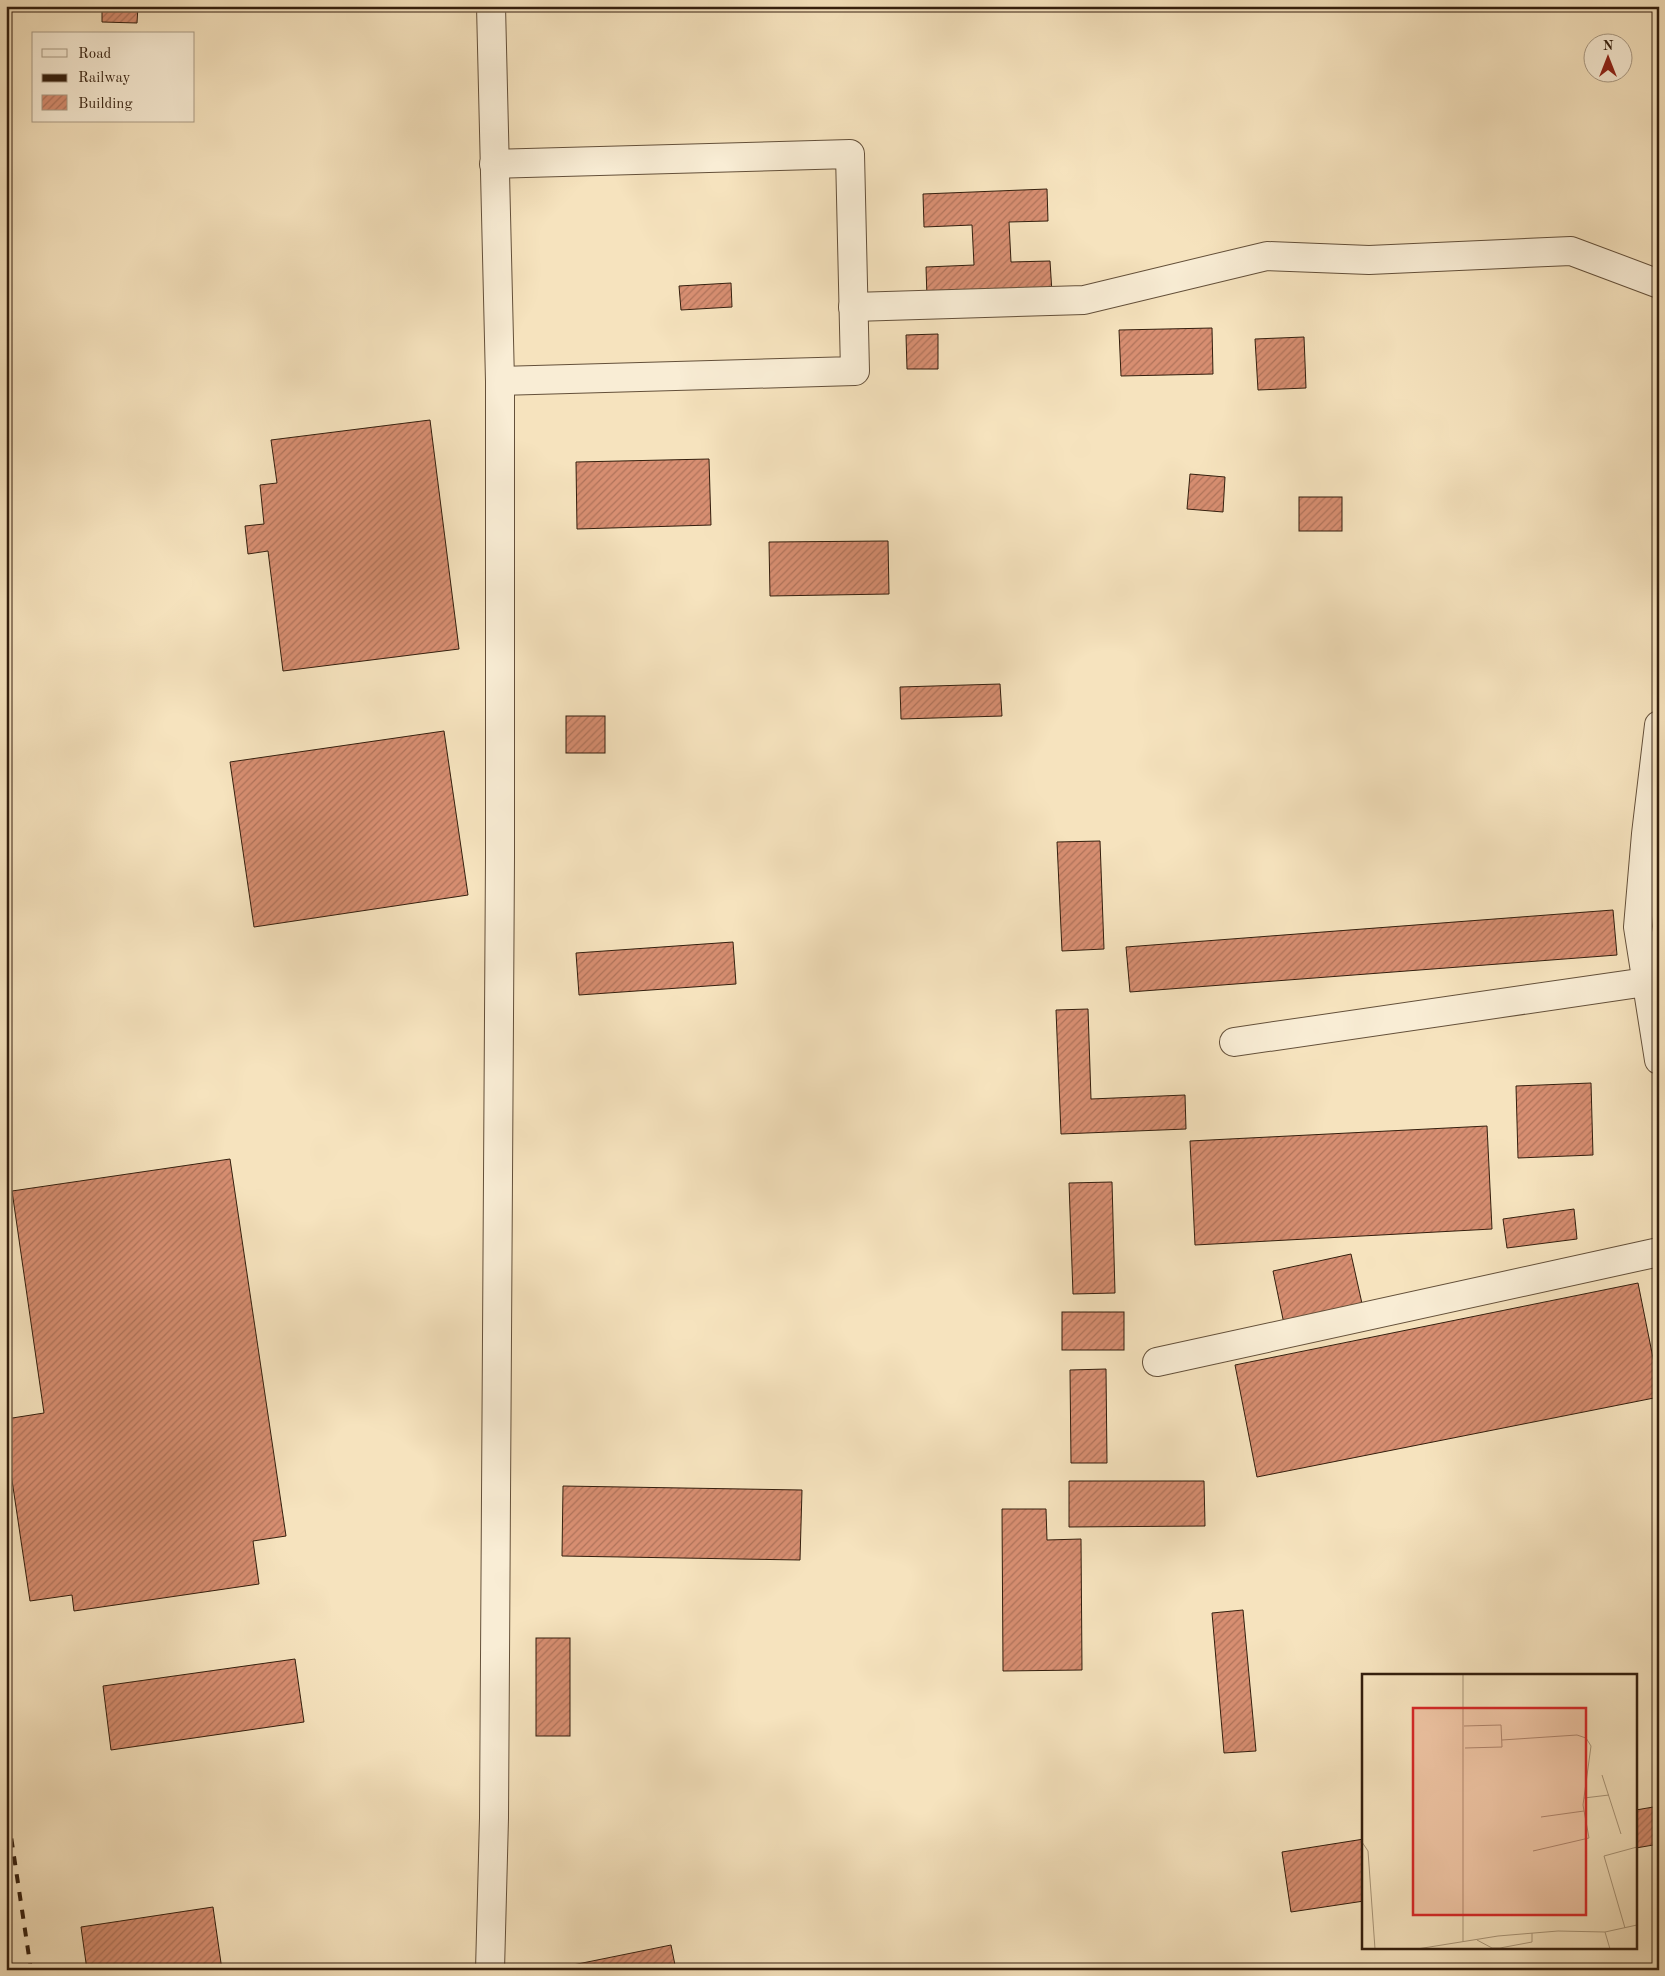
<svg xmlns="http://www.w3.org/2000/svg" width="1665" height="1976" font-family="'Old Standard TT',serif">
<style>
.building{fill:url(#building-hatch);stroke:#341f0e}
.lines{fill:none;stroke-linecap:round;stroke-linejoin:round}
.minor-casing{stroke:#64503a;stroke-width:30}
.minor{stroke:#f9edd5;stroke-width:28}
.rail{stroke:#341f0e;stroke-width:4;stroke-dasharray:9 9;stroke-linecap:butt}
.inset-road{fill:none;stroke:#a89578;stroke-width:1}
.view{fill:#d62828;fill-opacity:0.15;stroke:#d62828;stroke-width:2.5}
.inset-edge{fill:none;stroke:#341f0e;stroke-width:2.5}
</style>
<defs>
<pattern id="building-hatch" width="6" height="6" patternUnits="userSpaceOnUse" patternTransform="scale(1.25)"><rect width="6" height="6" fill="#d78e71"/><path d="M-1 1l2-2M0 6l6-6M5 7l2-2" fill="none" stroke="#af735b"/></pattern>
</defs>
<rect width="100%" height="100%" fill="#f6e3be"/>
<filter id="stains"><feTurbulence type="fractalNoise" baseFrequency=".004" numOctaves="4"/><feColorMatrix values="0 0 0 0 .2 0 0 0 0 .09 0 0 0 0 .02 0 0 0 .5 -.17"/></filter>
<radialGradient id="worn" r=".72"><stop offset=".6" stop-color="#630" stop-opacity="0"/><stop offset="1" stop-color="#630" stop-opacity=".3"/></radialGradient>
<!-- building -->
<g class="building">
<path d="M102,6H138L137,23L102,22Z"/>
<path d="M1047,189L1048,221L1009,222L1011,262L1050,261L1052,293L927,298L926,267L974,265L972,225L924,227L923,194Z"/>
<path d="M731,283L732,307L681,310L679,286Z"/>
<path d="M1212,328L1213,374L1121,376L1119,330Z"/>
<path d="M938,334V369H907L906,335Z"/>
<path d="M1304,337L1306,388L1258,390L1255,339Z"/>
<path d="M430,420L459,649L283,671L268,551L248,554L245,526L264,524L260,485L277,483L271,440Z"/>
<path d="M709,459L711,525L577,529L576,462Z"/>
<path d="M1190,474L1225,477L1223,512L1187,509Z"/>
<rect x="1299" y="497" width="43" height="34"/>
<path d="M888,541L889,594L770,596L769,542Z"/>
<path d="M1000,684L1002,716L901,719L900,687Z"/>
<rect x="566" y="716" width="39" height="37"/>
<path d="M444,731L468,895L254,927L230,762Z"/>
<path d="M1100,841L1104,949L1062,951L1057,842Z"/>
<path d="M1613,910L1617,955L1130,992L1126,947Z"/>
<path d="M733,942L736,984L579,995L576,953Z"/>
<path d="M1088,1009L1091,1099L1185,1095L1186,1129L1061,1134L1056,1010Z"/>
<path d="M1591,1083L1593,1155L1518,1158L1516,1086Z"/>
<path d="M1487,1126L1492,1229L1195,1245L1190,1141Z"/>
<path d="M230,1159L286,1536L253,1541L259,1584L74,1611L72,1595L30,1601L6,1440V1419L44,1413L12,1191Z"/>
<path d="M1112,1182L1115,1293L1073,1294L1069,1183Z"/>
<path d="M1574,1209L1577,1239L1507,1248L1503,1219Z"/>
<path d="M1351,1254L1363,1308L1284,1324L1273,1271Z"/>
<path d="M1638,1283L1659,1388V1397L1257,1477L1235,1365Z"/>
<rect x="1062" y="1312" width="62" height="38"/>
<path d="M1106,1369L1107,1463H1071L1070,1370Z"/>
<path d="M1069,1481H1204L1205,1526L1069,1527Z"/>
<path d="M563,1486L802,1490L800,1560L562,1556Z"/>
<path d="M1002,1509H1046L1047,1540L1081,1539L1082,1670L1003,1671Z"/>
<path d="M1243,1610L1256,1751L1224,1753L1212,1613Z"/>
<rect x="536" y="1638" width="34" height="98"/>
<path d="M295,1659L304,1722L111,1750L103,1686Z"/>
<path d="M1659,1806V1844L1636,1848V1810Z"/>
<path d="M1364,1839V1901L1291,1912L1282,1852Z"/>
<path d="M213,1907L222,1970H87L81,1927Z"/>
<path d="M671,1945L676,1970H548Z"/>
</g>
<g class="lines">
<defs>
<g id="minor">
<path d="M494,164L850,154L855,371L500,381"/>
<path d="M853,307L1084,300L1267,256L1369,260L1571,251L1659,284"/>
<path d="M1659,725L1646,834L1638,927L1659,1060"/>
<path d="M1234,1042L1646,982"/>
<path d="M1157,1362L1659,1252"/>
<path d="M490,1970L494,1818L500,857V381L491,6"/>
</g>
</defs>
<!-- minor casing -->
<use href="#minor" class="minor-casing"/>
<!-- minor -->
<use href="#minor" class="minor"/>
<!-- rail -->
<path class="rail" d="M6,1803L31,1970"/>
</g>
<!-- overview -->
<g transform="translate(1362 1674)">
<rect width="275" height="275" fill="#f6e3be"/>
<path class="inset-road" d="M102,52L139,51L140,73L103,74M140,66L215,61L224,64L229,72L221,131L227,164L171,177M240,101L259,160M222,124L247,121M179,143L222,137M0,168L6,177L13,275M263,254L242,182L275,173M243,258L248,275M115,266L130,274H138L170,268V259M101,268V0M55,275L136,262L196,257L243,258L275,251"/>
<path class="view" d="M51,34H224V241H51Z"/>
<rect width="275" height="275" class="inset-edge"/>
</g>
<!-- margin -->
<rect width="1665" height="1976" fill="none" stroke="#f6e3be" stroke-width="25"/>
<rect x="8" y="8" width="1650" height="1961" fill="none" stroke="#341f0e" stroke-width="2.5"/>
<rect x="12" y="12" width="1640" height="1951" fill="none" stroke="#341f0e"/>
<!-- legend -->
<rect x="32" y="32" width="162" height="90" fill="#f9edd5" stroke="#aa9b85"/>
<rect x="42" y="49" width="25" height="8" fill="#f9edd5" stroke="#aa9b85"/>
<text x="78" y="58" font-size="15" fill="#341f0e">Road</text>
<rect x="42" y="74" width="25" height="8" fill="#341f0e" stroke="#aa9b85"/>
<text x="78" y="82" font-size="15" fill="#341f0e">Railway</text>
<rect x="42" y="95" width="25" height="15" fill="url(#building-hatch)" stroke="#aa9b85"/>
<text x="78" y="108" font-size="15" fill="#341f0e">Building</text>
<!-- north arrow -->
<g transform="translate(1608 58)"><circle r="24" fill="#f9edd5" stroke="#aa9b85"/>
<path d="M0-4L9 19L0 12L-9 19Z" fill="#8f2418"/>
<text y="-8" font-size="14" font-weight="bold" text-anchor="middle" fill="#341f0e">N</text>
</g>
<rect width="100%" height="100%" filter="url(#stains)"/>
<rect width="100%" height="100%" fill="url(#worn)"/>
</svg>
